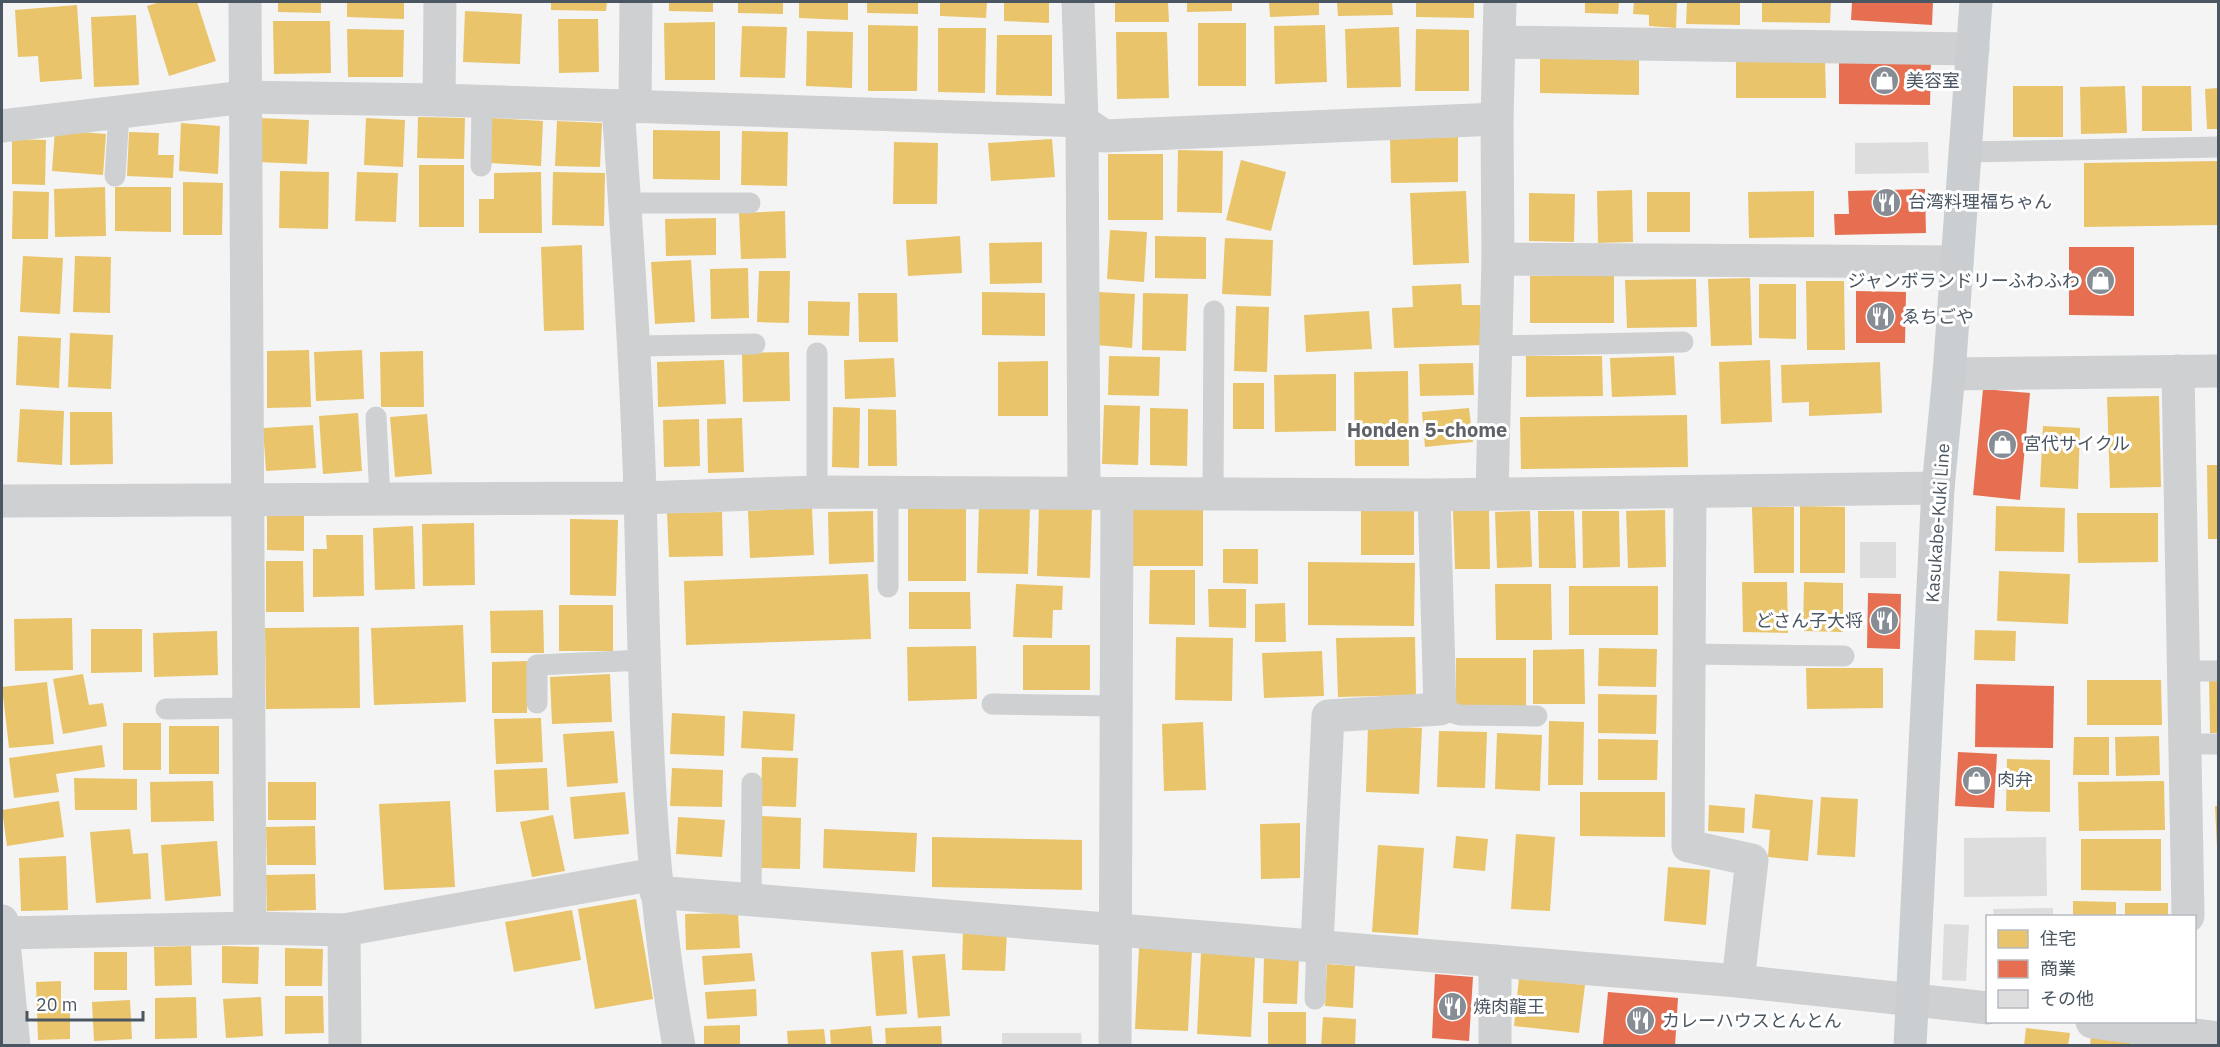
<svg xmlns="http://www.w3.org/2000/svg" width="2220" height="1047" font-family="'IBM Plex Sans','Noto Sans JP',sans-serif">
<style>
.homes{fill:#e9c46a}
.shops{fill:#e76f51}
.building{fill:#ddddde}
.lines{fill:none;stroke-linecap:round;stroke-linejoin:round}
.lane{stroke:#ced0d2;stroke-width:21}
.street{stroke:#ced0d2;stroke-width:33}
.primary{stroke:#caced1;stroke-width:33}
.labels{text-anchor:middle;stroke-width:6;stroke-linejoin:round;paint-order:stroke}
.poi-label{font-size:18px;fill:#4a5661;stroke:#fff;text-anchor:start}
.street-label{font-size:18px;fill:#4a5661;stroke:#fff}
.neighbourhood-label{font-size:20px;font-weight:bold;fill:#5f6368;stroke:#fff}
</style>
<rect width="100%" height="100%" fill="#f4f4f4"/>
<!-- homes -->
<g class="homes">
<path d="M160,2H197L216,61L169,76L147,6Z"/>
<path d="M278,2H321V13L278,12Z"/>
<path d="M347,2H404V19L347,17Z"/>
<path d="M551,2H607L606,11L551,10Z"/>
<path d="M669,2H713V12L669,11Z"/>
<path d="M738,2H783V14L738,13Z"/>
<path d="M799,2H848V20L799,18Z"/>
<path d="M867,2H918V14L867,13Z"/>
<path d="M940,2H987L986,18L940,16Z"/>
<path d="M1004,2H1049V23L1004,21Z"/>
<path d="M1115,2H1168L1169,22H1115Z"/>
<path d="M1187,2H1232V11L1187,12Z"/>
<path d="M1269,2H1319V15L1270,17Z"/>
<path d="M1337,2H1392L1393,15L1338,16Z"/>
<path d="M1416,2H1474V18L1416,17Z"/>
<path d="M1585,2H1619L1618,14L1585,13Z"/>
<path d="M1634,2H1677L1676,28L1649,26V15L1633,14Z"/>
<path d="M1687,2H1740V25L1686,24Z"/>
<path d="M1762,2H1831L1830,23L1762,22Z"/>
<path d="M77,5L82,79L40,82L38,56L18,57L15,10Z"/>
<path d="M465,11L522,14L520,64L463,62Z"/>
<path d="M136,15L139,85L94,87L91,17Z"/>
<path d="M558,19H598L599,72L559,73Z"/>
<path d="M273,21H330L331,73L274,74Z"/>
<path d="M715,22V80H665L664,23Z"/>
<rect x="1198" y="23" width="48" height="63"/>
<path d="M868,25L918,26L917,91H868Z"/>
<path d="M1325,25L1327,82L1275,84L1274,26Z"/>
<path d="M742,26L787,27L785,78L740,77Z"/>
<path d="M1399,27L1401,87L1347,88L1345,29Z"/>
<path d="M938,28H986L985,93L938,92Z"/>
<path d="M347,29L404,30L403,77H348Z"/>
<path d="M1416,29L1469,30V91H1415Z"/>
<path d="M807,31L853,32L852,88L806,86Z"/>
<path d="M1116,32H1167L1169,98L1117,99Z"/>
<path d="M997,35H1052V96L996,95Z"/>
<path d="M1540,58L1639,60V95L1540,93Z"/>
<path d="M1825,60L1826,98H1736V61Z"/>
<rect x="2013" y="86" width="50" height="51"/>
<path d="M2125,86L2127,133L2081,134L2080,87Z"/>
<path d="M2142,86H2191L2192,131H2142Z"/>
<path d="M2218,88V129H2207L2205,89Z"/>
<path d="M418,117L465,118L464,159L417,158Z"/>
<path d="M258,118L309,120L307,164L257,162Z"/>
<path d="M366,118L405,120L403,167L364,165Z"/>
<path d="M492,118L543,121L541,166L490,163Z"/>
<path d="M557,121L602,123L600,167L555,166Z"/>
<path d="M181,123L220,126L218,174L179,171Z"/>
<path d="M55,130L106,134L103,175L52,171Z"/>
<path d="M653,130L720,131V180L653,179Z"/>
<path d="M742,131L788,132L787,186L741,185Z"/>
<path d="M129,132L159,133L158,155H174L173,178L127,176Z"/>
<path d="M1458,137V182L1391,183L1390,139Z"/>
<path d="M12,139L46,140L45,185L12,184Z"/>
<path d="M1052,139L1055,177L991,181L988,143Z"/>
<path d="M894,142L938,143L937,204H893Z"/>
<path d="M1178,150L1223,151L1222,213L1177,212Z"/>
<rect x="1108" y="154" width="55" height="66"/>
<path d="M1241,160L1286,172L1271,231L1226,220Z"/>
<path d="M2218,161V225L2084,227V163Z"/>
<rect x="419" y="165" width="45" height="62"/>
<path d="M280,171L329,172L328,229L279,228Z"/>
<path d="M357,172L398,173L396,222L355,221Z"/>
<path d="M541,172L542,233H479V199H494V173Z"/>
<path d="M553,172L605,173L604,226L552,225Z"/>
<path d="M183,182L223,183L222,235H183Z"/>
<path d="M105,187L106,236L55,237L54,189Z"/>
<path d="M115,187H171V232L115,231Z"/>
<path d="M1632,190L1633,242L1598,243L1597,191Z"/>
<path d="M13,191L49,192L48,239H12Z"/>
<path d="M1466,191L1469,263L1413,265L1410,193Z"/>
<path d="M1814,191V237L1749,238L1748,192Z"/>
<rect x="1647" y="192" width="43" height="40"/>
<path d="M1529,193L1575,194L1574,242L1529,241Z"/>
<path d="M785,211L786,258L741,259L739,213Z"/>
<path d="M716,218V255L666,256L665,219Z"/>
<path d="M1110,230L1147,232L1144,282L1107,279Z"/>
<path d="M960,236L962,273L908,276L906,240Z"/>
<path d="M1155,236L1206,237V279L1155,278Z"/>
<path d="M1225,238L1273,240L1271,296L1222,294Z"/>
<path d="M1042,242V283L990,284L989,243Z"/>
<path d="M582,245L584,330L544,331L541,247Z"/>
<path d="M23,256L63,258L60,314L20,312Z"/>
<path d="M75,256L111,257L110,313L73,312Z"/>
<path d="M691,260L695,322L655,324L651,262Z"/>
<path d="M748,268L749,318L711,319L710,269Z"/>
<path d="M759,271H790L789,323L757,322Z"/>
<rect x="1530" y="276" width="84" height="47"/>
<path d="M1750,278L1752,345L1711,346L1708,279Z"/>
<path d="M1696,279L1697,327L1627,328L1625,280Z"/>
<path d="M1806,281H1844L1845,350H1807Z"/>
<path d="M1461,284L1462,305H1480L1482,345L1394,348L1392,308L1413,307L1412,286Z"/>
<path d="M1759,284H1796V339L1759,338Z"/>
<path d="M982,292L1045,293V336L982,335Z"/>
<path d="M1099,292L1135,294L1132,348L1096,345Z"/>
<path d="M858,293H897L898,342H859Z"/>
<path d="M1143,293L1188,294L1186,351L1142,350Z"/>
<path d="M808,301L850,302L849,336L808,335Z"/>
<path d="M1236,306L1269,307L1267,372L1234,371Z"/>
<path d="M1369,311L1372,349L1306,352L1304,315Z"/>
<path d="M70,333L113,335L111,389L68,387Z"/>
<path d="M18,336L61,338L59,388L16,385Z"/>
<path d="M309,350L311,407L267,408V351Z"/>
<path d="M362,350L364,399L316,401L314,352Z"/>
<path d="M423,351L424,407H381L380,352Z"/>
<path d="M789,352L790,401L743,402L742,353Z"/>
<path d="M1109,356L1160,357L1159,396L1108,395Z"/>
<path d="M1526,356H1602L1603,396L1526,397Z"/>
<path d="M1674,356L1676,395L1612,397L1610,358Z"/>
<path d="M894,358L896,397L845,399L844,360Z"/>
<path d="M724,360L726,404L658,407L657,362Z"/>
<path d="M1770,360L1772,422L1721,424L1719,362Z"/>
<path d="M1048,361V416H998V362Z"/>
<path d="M1880,362L1882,413L1809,416V402L1782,403L1781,365Z"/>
<path d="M1473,363L1474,395L1420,396L1419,364Z"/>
<path d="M1408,371L1409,466H1355L1354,372Z"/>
<path d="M1336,374V431L1275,432L1274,375Z"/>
<rect x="1233" y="383" width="31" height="46"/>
<path d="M2159,396L2161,487L2110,488L2107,397Z"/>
<path d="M1104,405L1140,406L1138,465L1102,464Z"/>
<path d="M833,407L860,408L859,468L832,467Z"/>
<path d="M1150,408L1188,409L1187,466L1150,465Z"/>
<path d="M1469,408L1473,442L1425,447L1422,412Z"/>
<path d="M20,409L64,411L62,465L17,462Z"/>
<path d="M868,409L896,410L897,466H868Z"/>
<path d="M70,412H112L113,464L70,465Z"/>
<path d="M358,413L362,471L323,474L319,416Z"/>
<path d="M427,414L432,474L395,477L390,417Z"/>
<path d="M1687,415L1688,467L1521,469L1520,417Z"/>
<path d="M742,418L744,472L708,473L707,419Z"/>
<path d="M699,419L700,466L664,467L663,420Z"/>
<path d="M313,425L316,468L266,471L263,428Z"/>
<path d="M2043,426L2080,428L2078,489L2040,487Z"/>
<path d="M2207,465H2218V539H2208Z"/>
<path d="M1039,505L1092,507L1090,578L1037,576Z"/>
<path d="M979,506L1030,507L1028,574L977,573Z"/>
<path d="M1800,506L1845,507V573H1800Z"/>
<path d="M1996,506L2065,508L2064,552L1995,551Z"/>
<path d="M1752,507H1794V573H1754Z"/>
<path d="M812,508L814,555L750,558L748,511Z"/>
<rect x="908" y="508" width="58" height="73"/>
<rect x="1361" y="509" width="53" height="46"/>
<rect x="1131" y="510" width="72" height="56"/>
<path d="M1489,510L1490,569H1455L1453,511Z"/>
<path d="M1665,510L1666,567L1628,568L1626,511Z"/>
<path d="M267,511L304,512V551L267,550Z"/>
<path d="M873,511L874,562L829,564L828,512Z"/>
<path d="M1530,511L1532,567L1497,568L1495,512Z"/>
<path d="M1538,511H1574L1576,568H1539Z"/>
<path d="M1582,511H1619L1620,567L1583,568Z"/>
<path d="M722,512L723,556L669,557L667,513Z"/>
<path d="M2077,513H2158V562L2078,563Z"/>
<path d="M570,519L618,520L616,596L570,595Z"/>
<path d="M474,523L475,585L423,586L422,524Z"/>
<path d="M413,526L415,589L375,590L373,528Z"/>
<path d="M326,535H363L364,596L313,597V549H327Z"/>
<path d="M1223,549H1258V584L1223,583Z"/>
<path d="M266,561H303L304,612H266Z"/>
<path d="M1308,562L1415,563L1414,626L1308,625Z"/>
<path d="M1150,570H1195V625L1149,624Z"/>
<path d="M1999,571L2070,574L2068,624L1997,621Z"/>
<path d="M868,574L871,639L686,645L684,581Z"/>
<path d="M1742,582H1787L1788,633L1743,632Z"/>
<path d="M1804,582L1843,583V632L1803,631Z"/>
<path d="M1016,584L1063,586L1062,610H1053L1052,638L1013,637Z"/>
<path d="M1495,584H1551L1552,640H1496Z"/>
<rect x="1569" y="586" width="89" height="49"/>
<path d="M1208,589H1246V628L1209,627Z"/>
<path d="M909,592H970L971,629H909Z"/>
<path d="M1285,603L1286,642H1255V604Z"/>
<rect x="559" y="605" width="54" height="46"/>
<path d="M543,610L544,653H491L490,611Z"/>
<path d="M72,618L73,670L15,671L14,619Z"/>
<path d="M463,625L466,702L374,705L371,628Z"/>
<path d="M359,627L360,708L266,709L265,628Z"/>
<path d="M91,629H142V672L91,673Z"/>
<path d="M1975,630L2016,631L2015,661L1974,660Z"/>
<path d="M217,631L218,675L154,677L153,633Z"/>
<path d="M1176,637L1233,638L1232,701L1175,700Z"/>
<path d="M1415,637L1416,695L1338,697L1336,638Z"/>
<rect x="1023" y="645" width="67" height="45"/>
<path d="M976,646L977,699L908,701L907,647Z"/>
<path d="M1599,648L1657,649L1656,687L1598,686Z"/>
<path d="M1584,649L1585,704H1533V650Z"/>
<path d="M1322,651L1324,696L1264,698L1262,653Z"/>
<path d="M1456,658H1526V707L1456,708Z"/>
<path d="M527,661V713H492V662Z"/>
<path d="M1806,668H1883V708L1807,709Z"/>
<path d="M83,674L89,705L103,703L107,726L63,734L53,679Z"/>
<path d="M610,674L612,722L552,724L550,677Z"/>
<path d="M2209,678H2218V733H2210Z"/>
<path d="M2087,680H2161L2162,725H2087Z"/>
<path d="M47,682L54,744L9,748L2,687Z"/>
<path d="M1598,694L1657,695L1656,734L1598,733Z"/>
<path d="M743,711L795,714L793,751L741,748Z"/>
<path d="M672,713L725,716L724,756L670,754Z"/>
<path d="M541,718L543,762L496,764L494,719Z"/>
<path d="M1549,721L1584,722L1583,785H1548Z"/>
<path d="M1203,722L1206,790L1164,791L1162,724Z"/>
<rect x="123" y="723" width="38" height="47"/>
<rect x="169" y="726" width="50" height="48"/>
<path d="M1368,726L1422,728L1419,794L1366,792Z"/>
<path d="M614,731L618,783L567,787L563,734Z"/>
<path d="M1439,731L1487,732L1485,788L1437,787Z"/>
<path d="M1497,733L1542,735L1540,791L1495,789Z"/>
<path d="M2159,736L2160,775L2116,776L2115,737Z"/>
<path d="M2074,737H2109V775H2073Z"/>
<path d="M1598,739L1658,740L1657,780H1598Z"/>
<path d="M102,745L105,767L56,774L59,792L14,798L9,758Z"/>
<path d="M762,757L798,758L796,807L761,806Z"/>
<path d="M2007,759L2050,760V812L2006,811Z"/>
<path d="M547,768L549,810L496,812L494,770Z"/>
<path d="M672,768L723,770L722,807L670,806Z"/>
<path d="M74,778L137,779V810H75Z"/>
<path d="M213,781L214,821L151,822L150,782Z"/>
<path d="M2164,781L2165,830L2079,831L2078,782Z"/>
<rect x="268" y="782" width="48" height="38"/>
<path d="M625,792L629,834L574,839L570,797Z"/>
<path d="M1580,792H1665V837L1580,836Z"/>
<path d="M1755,794L1813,800L1808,861L1768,857L1770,830L1752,828Z"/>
<path d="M1821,797L1858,799L1855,857L1817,855Z"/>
<path d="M59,801L64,837L7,846L2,810Z"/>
<path d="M450,801L455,887L384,890L379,804Z"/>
<path d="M1709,805L1745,808L1744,833L1708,831Z"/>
<path d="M2215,806H2218V848H2217Z"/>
<path d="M553,815L565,871L532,877L520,822Z"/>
<path d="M761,816L801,818L800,869L760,868Z"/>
<path d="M678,817L725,820L722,857L676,854Z"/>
<path d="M1300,823V878L1261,879L1260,824Z"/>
<path d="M315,826L316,865H267L266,827Z"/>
<path d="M130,829L133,854L148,853L151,899L96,903L90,832Z"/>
<path d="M824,829L917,833L915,872L823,868Z"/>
<path d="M1516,834L1555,837L1550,911L1511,909Z"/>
<path d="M1456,836L1488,839L1485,871L1453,868Z"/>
<path d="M932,837L1082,840V890L932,887Z"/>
<path d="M2081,839H2161V891L2081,890Z"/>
<path d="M217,841L221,896L165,901L161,845Z"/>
<path d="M1378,845L1424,848L1418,935L1372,932Z"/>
<path d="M66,856L68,910L21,911L19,858Z"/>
<path d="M1668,867L1710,870L1706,925L1664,921Z"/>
<path d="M315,874L316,910L267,911L266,875Z"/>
<path d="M636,899L653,999L595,1009L578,909Z"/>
<path d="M2073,901L2116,902V916H2073Z"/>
<rect x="2125" y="903" width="43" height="13"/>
<path d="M572,910L581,960L514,972L505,922Z"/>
<path d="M738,913L740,948L686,950L685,914Z"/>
<path d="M963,929L1007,931L1005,971L962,970Z"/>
<path d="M191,946L192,985L155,986L154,947Z"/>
<path d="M222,946L259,947L258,984L222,983Z"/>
<path d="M285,948L323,949L322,986H285Z"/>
<path d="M1139,948L1192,950L1188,1031L1135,1029Z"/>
<path d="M903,950L907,1014L876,1016L871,952Z"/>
<rect x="94" y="952" width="33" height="38"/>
<path d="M752,953L755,981L704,985L702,956Z"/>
<path d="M1201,953L1255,956L1251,1037L1197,1034Z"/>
<path d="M945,954L950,1016L918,1018L912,956Z"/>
<path d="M1264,956L1299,958L1297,1004L1263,1003Z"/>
<path d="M1327,964L1355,966L1353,1008L1325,1006Z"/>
<path d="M1519,978L1585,985L1579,1033L1514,1026Z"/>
<path d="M61,981V1004H70V1039L38,1040L36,982Z"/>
<path d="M756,989L757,1016L707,1019L705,992Z"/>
<path d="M285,996H323L324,1033L285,1034Z"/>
<path d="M196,997L197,1038L155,1039V998Z"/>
<path d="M261,997L263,1036L226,1038L223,999Z"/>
<path d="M130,1000L132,1039L94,1041L92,1002Z"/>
<rect x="1268" y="1012" width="38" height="34"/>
<path d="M1323,1017L1356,1019L1355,1046H1321Z"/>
<path d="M740,1025V1046H704V1026Z"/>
<path d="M871,1026L873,1046H831L830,1030Z"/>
<path d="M941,1026L942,1046H886L885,1028Z"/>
<path d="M2026,1028L2070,1033L2068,1046H2024Z"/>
<path d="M824,1029L826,1046H788L787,1031Z"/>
<path d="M2091,1033L2131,1036V1046H2090Z"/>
</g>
<!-- shops -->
<g class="shops">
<path d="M1852,2H1933L1932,25L1851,20Z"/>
<path d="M1839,58H1931L1930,105L1839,104Z"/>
<path d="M1925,189L1926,233L1835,235L1834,214H1849L1848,191Z"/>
<path d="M2069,247H2134V316L2069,315Z"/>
<path d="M1856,291L1906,292L1905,343H1856Z"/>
<path d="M1983,389L2030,393L2020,500L1973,495Z"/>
<path d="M1868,593L1901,594L1900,649L1867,648Z"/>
<path d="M1976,684L2054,686L2053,748L1975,747Z"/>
<path d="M1958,752L1997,754L1994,808L1955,806Z"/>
<path d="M1435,974L1473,977L1469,1041L1432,1038Z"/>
<path d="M1608,992L1678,998L1675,1046L1603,1044Z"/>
</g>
<!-- building -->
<g class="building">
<path d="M1928,142L1929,173L1855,174V143Z"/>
<rect x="1860" y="542" width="36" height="36"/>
<path d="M2046,837L2047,896L1964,897V838Z"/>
<path d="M2053,908V916H1994L1993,909Z"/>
<path d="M1944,924L1969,925L1966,981L1942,980Z"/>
<path d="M1002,1033H1081L1082,1046H1002Z"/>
</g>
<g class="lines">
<!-- lane -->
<g class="lane">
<path d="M1965,152L2218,147"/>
<path d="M481,166L482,102"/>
<path d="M115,176L119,113"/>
<path d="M625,203H750"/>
<path d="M636,346L755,344"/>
<path d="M1496,346L1683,342"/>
<path d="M817,353V492"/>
<path d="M376,417L380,499"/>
<path d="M888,492V587"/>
<path d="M1213,495L1214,311"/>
<path d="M1689,654L1844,656"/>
<path d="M2182,671H2218"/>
<path d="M537,703V665L644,660"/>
<path d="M992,704L1115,706"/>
<path d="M166,709L248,708"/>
<path d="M1440,709L1460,715L1537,716"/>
<path d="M2183,744H2218"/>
<path d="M751,899L752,783"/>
<path d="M1315,999L1317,945"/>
</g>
<!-- street -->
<g class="street">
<path d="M245,2L250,928"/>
<path d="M1078,2L1082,121L1084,493"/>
<path d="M1499,42L1973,49"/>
<path d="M439,100L440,2"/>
<path d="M618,106C627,235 636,364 640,493C645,678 645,864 679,1046"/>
<path d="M635,107L636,2"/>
<path d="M2,126L245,97L439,100L1082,121L1104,136L1497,119"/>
<path d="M1498,259L1957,262"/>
<path d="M2178,371L2188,916"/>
<path d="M1949,374L2218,371"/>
<path d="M1492,493L1498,259L1497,119L1500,2"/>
<path d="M1690,493L1688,846L1752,860L1738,981"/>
<path d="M2,501L640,498L817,492L1434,495L1938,488"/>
<path d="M656,892L1738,981L1988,1008"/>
<path d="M2,921L14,1046"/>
<path d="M344,930L345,1046"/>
<path d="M3,933L250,928L344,930L655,874"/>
<path d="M1317,945L1328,716L1440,709L1434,495"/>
<path d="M2092,1022L2218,1038"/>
<path d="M1115,1046L1117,494"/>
<path d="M1495,1046V961"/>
</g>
<!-- primary -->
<path class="primary" d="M1910,1046L1938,488L1949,374L1976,2"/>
</g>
<!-- icons -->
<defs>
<symbol id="shop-disc" viewBox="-11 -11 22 22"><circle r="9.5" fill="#868d94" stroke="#fff"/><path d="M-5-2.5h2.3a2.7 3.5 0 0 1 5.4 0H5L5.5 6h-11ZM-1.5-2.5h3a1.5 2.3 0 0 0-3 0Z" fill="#fff"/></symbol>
<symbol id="restaurant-disc" viewBox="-11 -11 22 22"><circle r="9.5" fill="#868d94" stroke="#fff"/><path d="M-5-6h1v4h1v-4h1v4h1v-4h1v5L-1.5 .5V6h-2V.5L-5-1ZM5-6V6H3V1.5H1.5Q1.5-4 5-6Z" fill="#fff"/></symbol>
</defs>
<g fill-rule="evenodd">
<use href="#shop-disc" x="1868" y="64" width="33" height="33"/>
<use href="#restaurant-disc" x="1870" y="186" width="33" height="33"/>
<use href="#shop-disc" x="2084" y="264" width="33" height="33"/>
<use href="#restaurant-disc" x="1864" y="300" width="33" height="33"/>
<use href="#shop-disc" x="1986" y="428" width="33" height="33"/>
<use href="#restaurant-disc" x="1868" y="604" width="33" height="33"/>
<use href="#shop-disc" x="1960" y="764" width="33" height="33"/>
<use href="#restaurant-disc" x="1436" y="990" width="33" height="33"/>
<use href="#restaurant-disc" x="1624" y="1004" width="33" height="33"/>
</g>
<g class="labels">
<!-- poi labels -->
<g class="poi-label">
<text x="1906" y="87">美容室</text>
<text x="1908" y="208">台湾料理福ちゃん</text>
<text x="2080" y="287" text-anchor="end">ジャンボランドリーふわふわ</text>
<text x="1902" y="323">ゑちごや</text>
<text x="2023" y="450">宮代サイクル</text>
<text x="1863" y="627" text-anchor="end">どさん子大将</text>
<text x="1997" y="786">肉弁</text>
<text x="1473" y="1013">焼肉龍王</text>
<text x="1662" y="1027">カレーハウスとんとん</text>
</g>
<!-- street labels -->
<g class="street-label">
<text transform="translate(1938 523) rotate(-86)" y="6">Kasukabe-Kuki Line</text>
</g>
<!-- neighbourhood labels -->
<g class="neighbourhood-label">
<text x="1427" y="437">Honden 5-chome</text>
</g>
</g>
<!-- border -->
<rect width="2220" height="1047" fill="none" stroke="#4a5661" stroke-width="6"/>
<!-- legend -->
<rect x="1986" y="915" width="210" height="108" fill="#ffffff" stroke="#b7bbc0" stroke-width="1.5"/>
<rect x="1998" y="930" width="30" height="18" fill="#e9c46a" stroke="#b7bbc0" stroke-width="1.5"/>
<text x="2040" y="945" font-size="18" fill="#4a5661">住宅</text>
<rect x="1998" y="960" width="30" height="18" fill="#e76f51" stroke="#b7bbc0" stroke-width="1.5"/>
<text x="2040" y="975" font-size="18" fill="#4a5661">商業</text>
<rect x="1998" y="990" width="30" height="18" fill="#ddddde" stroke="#b7bbc0" stroke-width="1.5"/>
<text x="2040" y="1005" font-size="18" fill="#4a5661">その他</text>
<!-- scale -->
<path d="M27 1011v9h116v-9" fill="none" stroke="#4a5661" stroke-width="3"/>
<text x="36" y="1011" font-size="18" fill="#4a5661" stroke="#ffffff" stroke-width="4.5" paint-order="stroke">20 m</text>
</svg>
